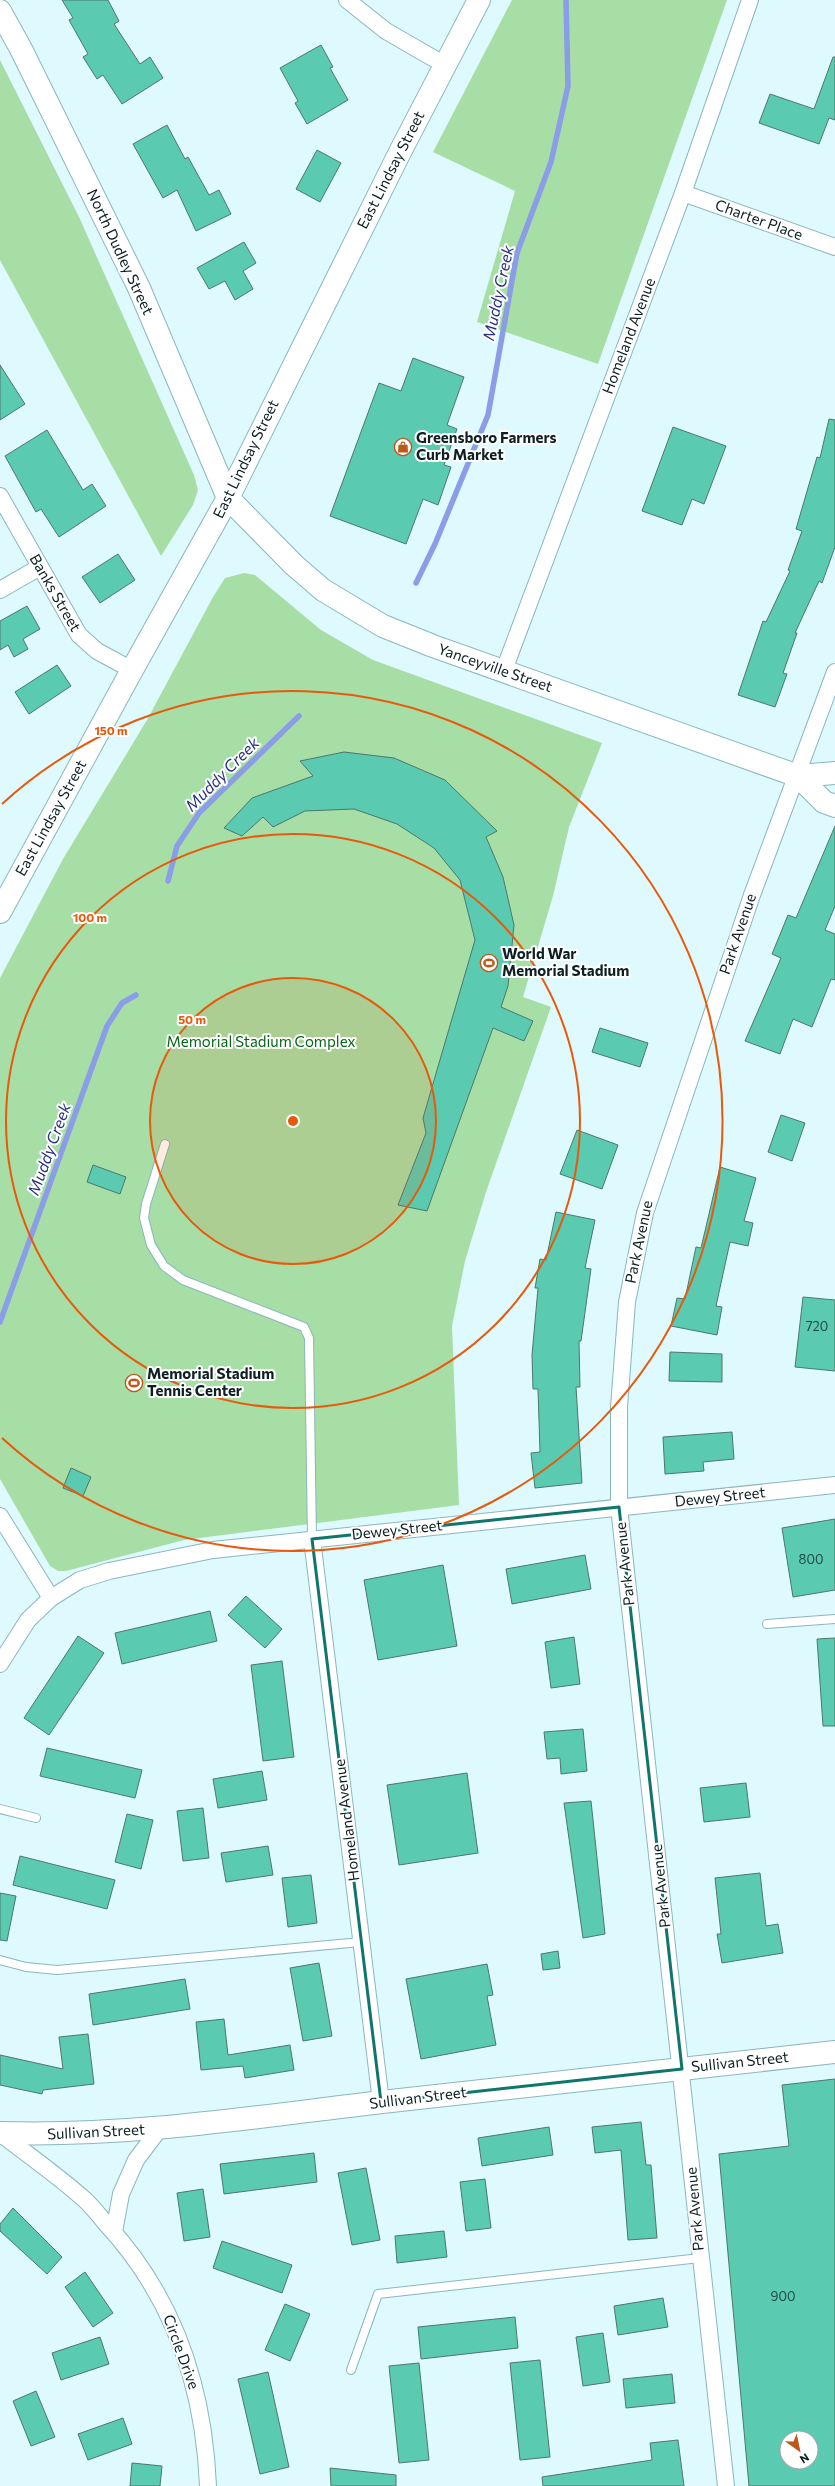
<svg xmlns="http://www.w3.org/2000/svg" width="835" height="2486" font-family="Commissioner,sans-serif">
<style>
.green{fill:#a6dea5}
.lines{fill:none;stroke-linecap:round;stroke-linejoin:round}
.stream{stroke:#8b9de6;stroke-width:5.5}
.building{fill:#5acab1;stroke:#4e776c;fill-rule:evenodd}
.lane-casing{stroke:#89b7be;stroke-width:10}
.street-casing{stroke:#89b7be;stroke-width:18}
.secondary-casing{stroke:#89b7be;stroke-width:24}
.lane{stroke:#fff;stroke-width:8}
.street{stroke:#fff;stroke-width:16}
.secondary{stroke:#fff;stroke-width:22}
.marked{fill:none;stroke:#0f766e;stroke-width:3;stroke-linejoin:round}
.ring{fill:none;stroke:#e8590c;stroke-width:2}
.labels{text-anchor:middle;stroke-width:4;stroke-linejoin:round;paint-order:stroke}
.number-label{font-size:13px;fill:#214a46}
.street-label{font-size:15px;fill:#0e2023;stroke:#fff}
.poi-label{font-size:15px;font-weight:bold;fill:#0e2023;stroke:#fff;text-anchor:start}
.park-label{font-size:15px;fill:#066616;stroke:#fff}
.water-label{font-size:16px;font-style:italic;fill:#283185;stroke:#fff}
.centre{fill:#e8590c;stroke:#fff;stroke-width:2}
.ring-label{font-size:12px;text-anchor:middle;font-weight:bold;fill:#e8590c;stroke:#fff;stroke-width:4;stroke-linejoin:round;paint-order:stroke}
</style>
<rect width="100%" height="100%" fill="#defafe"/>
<!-- green -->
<g class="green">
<path d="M512,0H727L598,364L477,322L515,191L433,152Z"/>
<path d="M0,60L79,217L194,475L198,490L193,505L161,556L0,260Z"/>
<path d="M244,573L255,575L321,630L373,660L602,743L569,827L553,896L523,997L551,1007L486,1192L465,1261L452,1326L459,1505L184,1540L66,1571H58L50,1566L0,1479V978L63,859L147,720L213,597L225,578Z"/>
</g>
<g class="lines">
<!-- stream -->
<g class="stream">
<path d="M416,583L435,544L488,415L517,253L551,162L568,86L566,0"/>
<path d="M168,881L177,846L199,813L299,716"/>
<path d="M0,1322L107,1026L122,1003L136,995"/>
</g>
</g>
<!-- building -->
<g class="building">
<path d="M62,0H108L119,21L114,24L140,64L150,57L163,78L122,104L103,75L97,79L83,57L88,54L69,20L73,18Z"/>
<path d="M321,45L333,67L330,68L348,100L307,124L295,103L298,101L280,68Z"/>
<path d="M833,57H835V120L829,118L819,144L759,123L770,94L814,109Z"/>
<path d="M167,125L185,159L188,157L209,195L219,190L231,214L196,231L177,190L163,198L133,144Z"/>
<path d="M317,150L341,163L320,202L296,189Z"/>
<path d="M244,242L256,263L243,271L253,289L235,300L225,281L209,289L197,268Z"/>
<path d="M413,358L464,377L447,425L457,429L444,465L451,467L438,505L423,499L406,544L330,516L379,383L401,391Z"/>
<path d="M0,365L25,404L0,420Z"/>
<path d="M829,419L835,420V547L822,583L819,581L795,633H797L783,673L787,674L775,707L738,695L763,621L766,622L790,571L788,570L802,531L796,529L817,457L820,458Z"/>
<path d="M673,427L726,446L704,504L692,499L682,525L642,511Z"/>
<path d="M47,430L83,490L92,484L106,506L59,537L41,509L36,512L5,456Z"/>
<path d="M118,554L135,580L100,603L82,577Z"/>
<path d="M27,606L40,629L23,639L28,649L14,657L8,645L0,650V621Z"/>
<path d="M57,665L71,686L29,714L15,692Z"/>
<path d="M344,752L394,758L445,780L497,831L486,837L503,877L514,925L508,986L501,1007L533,1021L524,1041L493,1028L427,1211L398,1205L426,1133L423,1118L475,940L460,880L434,848L397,824L354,809L305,811L273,827L263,817L242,836L224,828L252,798L313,776L300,761Z"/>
<path d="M835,826V906L825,930L835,934V980L831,979L812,1027L793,1019L780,1054L745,1041L781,958L772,954L788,915L796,918Z"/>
<path d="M600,1028L648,1043L640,1067L592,1052Z"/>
<path d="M781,1115L805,1123L792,1161L768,1152Z"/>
<path d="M577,1130L618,1145L602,1189L560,1174Z"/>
<path d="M93,1165L126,1177L120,1194L87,1182Z"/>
<path d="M720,1167L756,1178L744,1221L753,1223L748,1246L730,1242L716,1306L722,1307L717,1335L671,1326L677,1298L685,1299L696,1247L701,1248Z"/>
<path d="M556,1212L595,1220L585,1268L591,1269L581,1341H579L580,1387H576L582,1483L535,1488L531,1453L540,1452L538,1389H533L532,1355L538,1288H535L540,1259L546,1260Z"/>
<path d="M803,1297L835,1300V1371L795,1367Z"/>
<path d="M670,1352L722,1354V1382L669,1381Z"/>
<path d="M732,1432L734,1459L703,1462L704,1471L665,1474L663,1437Z"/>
<path d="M71,1468L91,1477L83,1496L63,1488Z"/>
<path d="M835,1519V1590L793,1597L782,1528Z"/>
<path d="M585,1555L591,1589L512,1604L506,1569Z"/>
<path d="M443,1565L457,1646L378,1660L364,1580Z"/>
<path d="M246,1596L282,1629L265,1648L228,1615Z"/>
<path d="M210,1611L217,1641L122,1664L115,1633Z"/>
<path d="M78,1636L104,1653L49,1735L24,1718Z"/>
<path d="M574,1637L580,1684L551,1688L545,1642Z"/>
<path d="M835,1638V1726H823L817,1639Z"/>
<path d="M282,1661L294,1757L263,1761L251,1665Z"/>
<path d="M583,1729L587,1771L561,1774L560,1758L547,1759L544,1732Z"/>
<path d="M47,1748L142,1770L135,1798L40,1776Z"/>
<path d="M262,1771L267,1800L218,1808L213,1779Z"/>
<path d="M467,1773L478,1853L399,1865L387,1785Z"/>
<path d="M746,1783L750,1817L704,1822L700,1788Z"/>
<path d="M591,1801L605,1934L583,1938L564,1803Z"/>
<path d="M203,1808L209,1858L183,1861L177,1811Z"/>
<path d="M127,1814L153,1820L141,1869L115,1862Z"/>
<path d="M268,1846L273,1875L226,1882L221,1853Z"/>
<path d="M20,1856L115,1880L107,1909L13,1885Z"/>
<path d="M760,1873L766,1926L778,1924L783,1953L722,1963L717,1934H721L715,1878Z"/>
<path d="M311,1875L317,1923L288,1927L282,1878Z"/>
<path d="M0,1893L16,1896L7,1941L0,1940Z"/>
<path d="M558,1951L560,1968L543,1970L541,1954Z"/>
<path d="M319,1963L332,2036L303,2041L290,1968Z"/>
<path d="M487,1964L493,1995L487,1996L496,2045L421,2059L406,1979Z"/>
<path d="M185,1979L190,2009L93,2025L89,1994Z"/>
<path d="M224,2019L228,2055L290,2045L294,2070L245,2078L243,2066L201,2070L196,2022Z"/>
<path d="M88,2034L94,2084L43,2090L42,2094L0,2085V2055L63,2069L59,2037Z"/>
<path d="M835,2079V2486H749L719,2154L789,2146L782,2085ZM787,2438H811V2462H787Z"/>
<path d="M641,2122L646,2165H651L657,2238L628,2240L621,2150L595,2153L592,2127Z"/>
<path d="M549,2127L553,2155L482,2166L478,2138Z"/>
<path d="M314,2153L317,2182L224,2194L220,2164Z"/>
<path d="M366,2168L380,2240L352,2245L338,2173Z"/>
<path d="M485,2179L491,2228L466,2231L460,2182Z"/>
<path d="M203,2189L210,2237L184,2241L177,2193Z"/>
<path d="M13,2208L62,2257L47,2274L0,2231V2224Z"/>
<path d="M444,2231L447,2257L397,2263L395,2236Z"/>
<path d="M222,2241L292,2265L282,2293L213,2268Z"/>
<path d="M85,2272L113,2313L93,2327L65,2287Z"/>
<path d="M663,2298L668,2327L618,2335L614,2306Z"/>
<path d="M285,2304L310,2314L290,2361L265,2350Z"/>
<path d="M515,2317L518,2348L421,2359L418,2327Z"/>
<path d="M603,2333L610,2382L583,2386L576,2337Z"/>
<path d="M100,2337L109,2364L61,2380L52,2353Z"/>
<path d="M540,2360L550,2457L520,2460L510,2363Z"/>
<path d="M419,2363L429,2460L399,2463L389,2366Z"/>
<path d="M268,2372L289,2467L260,2474L238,2379Z"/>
<path d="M672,2374L675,2403L626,2408L623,2379Z"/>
<path d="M36,2391L55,2437L31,2446L13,2401Z"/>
<path d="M123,2418L132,2444L88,2460L78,2434Z"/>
<path d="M678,2440L684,2486H543L542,2477L652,2460L650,2443Z"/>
<path d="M132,2463L162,2466L160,2486H130Z"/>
<path d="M330,2468L396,2475V2486H331Z"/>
</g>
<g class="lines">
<defs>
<g id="lane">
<path d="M165,1144L146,1204L144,1218L151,1245L164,1266L183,1280L304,1327L309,1338L312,1539"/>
<path d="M767,1624L835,1619"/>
<path d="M0,1809L36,1818"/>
<path d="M0,1960L26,1967L57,1970L361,1942"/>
<path d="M351,2370L378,2294L700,2258"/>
</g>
<g id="street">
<path d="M347,0L386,31L445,65"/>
<path d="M683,193L835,247"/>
<path d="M0,496L79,635L97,651L132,670"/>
<path d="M0,590L40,567"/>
<path d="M504,670L683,193L750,0"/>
<path d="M0,1516L51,1598"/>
<path d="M312,1539L381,2102"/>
<path d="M0,1664L28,1620L51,1598L80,1580L109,1571L213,1550L835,1485"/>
<path d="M0,2133C28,2155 57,2175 84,2199C93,2207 100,2217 108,2226C174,2298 204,2389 208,2486"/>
<path d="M114,2232L121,2194L136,2160L160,2128"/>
<path d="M726,2486L619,1507V1407L627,1302L645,1213L752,895L835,672"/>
</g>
<g id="secondary">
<path d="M0,11L21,49L139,288L228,498L294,565L323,590L383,626L433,646L798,776L835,773"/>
<path d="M798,776L824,802L835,806"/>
<path d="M0,912L132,670L228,498L400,152L479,0"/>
<path d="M0,2133C129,2137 254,2117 382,2102C533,2084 684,2068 835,2052"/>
</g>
</defs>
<!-- lane casing -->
<use href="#lane" class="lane-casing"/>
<!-- street casing -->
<use href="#street" class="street-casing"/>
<!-- secondary casing -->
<use href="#secondary" class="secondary-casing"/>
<!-- lane -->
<use href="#lane" class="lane"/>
<!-- street -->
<use href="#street" class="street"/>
<!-- secondary -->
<use href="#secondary" class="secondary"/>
</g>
<!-- marked area -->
<path class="marked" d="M619,1507L682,2069L381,2102L312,1539Z"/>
<!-- distance rings -->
<circle cx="293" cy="1121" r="143" fill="#e8590c" fill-opacity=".12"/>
<g class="ring">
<circle cx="293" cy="1121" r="143"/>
<circle cx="293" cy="1121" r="287"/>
<path d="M2 804A430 430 0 1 1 2 1438"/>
</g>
<!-- icons -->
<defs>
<symbol id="shop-ring" viewBox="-11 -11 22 22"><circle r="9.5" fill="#fff" stroke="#bb591a" stroke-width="1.5"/><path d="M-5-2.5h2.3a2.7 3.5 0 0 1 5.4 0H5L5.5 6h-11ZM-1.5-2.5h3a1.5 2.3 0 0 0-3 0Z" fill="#bb591a"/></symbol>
<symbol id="stadium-ring" viewBox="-11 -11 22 22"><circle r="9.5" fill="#fff" stroke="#bb591a" stroke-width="1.5"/><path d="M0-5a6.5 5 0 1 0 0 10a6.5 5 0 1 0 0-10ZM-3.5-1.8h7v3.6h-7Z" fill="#bb591a"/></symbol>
</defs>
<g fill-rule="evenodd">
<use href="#shop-ring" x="393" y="437" width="20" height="20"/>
<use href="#stadium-ring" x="479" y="953" width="20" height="20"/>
<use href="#stadium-ring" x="124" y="1373" width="20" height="20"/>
</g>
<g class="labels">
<!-- number labels -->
<g class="number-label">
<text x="817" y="1331">720</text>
<text x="811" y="1564">800</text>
<text x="783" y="2301">900</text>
</g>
<!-- street labels -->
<g class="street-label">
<text transform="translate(391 170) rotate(-63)" y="5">East Lindsay Street</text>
<text transform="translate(759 220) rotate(20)" y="5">Charter Place</text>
<text transform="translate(120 252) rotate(65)" y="5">North Dudley Street</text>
<text transform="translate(629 336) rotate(-69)" y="5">Homeland Avenue</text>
<text transform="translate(246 459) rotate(-64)" y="5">East Lindsay Street</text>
<text transform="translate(55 593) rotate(60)" y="5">Banks Street</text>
<text transform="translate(495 668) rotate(19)" y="5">Yanceyville Street</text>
<text transform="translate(51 818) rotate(-61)" y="5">East Lindsay Street</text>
<text transform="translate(738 934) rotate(-71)" y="5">Park Avenue</text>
<text transform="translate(639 1242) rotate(-78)" y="5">Park Avenue</text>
<text transform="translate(720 1497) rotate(-6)" y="5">Dewey Street</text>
<text transform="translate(397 1530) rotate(-6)" y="5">Dewey Street</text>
<text transform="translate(625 1564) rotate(-96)" y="5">Park Avenue</text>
<text transform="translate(347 1820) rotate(-97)" y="5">Homeland Avenue</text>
<text transform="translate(661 1886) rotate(-96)" y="5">Park Avenue</text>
<text transform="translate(740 2062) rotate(-6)" y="5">Sullivan Street</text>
<text transform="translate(418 2098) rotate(-7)" y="5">Sullivan Street</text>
<text transform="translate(96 2132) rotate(-3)" y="5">Sullivan Street</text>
<text transform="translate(695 2209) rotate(-95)" y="5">Park Avenue</text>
<text transform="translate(181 2352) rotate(70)" y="5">Circle Drive</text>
</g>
<!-- poi labels -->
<g class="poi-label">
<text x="416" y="443">Greensboro Farmers<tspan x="416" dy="17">Curb Market</tspan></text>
<text x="502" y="959">World War<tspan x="502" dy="17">Memorial Stadium</tspan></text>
<text x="147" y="1379">Memorial Stadium<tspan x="147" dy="17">Tennis Center</tspan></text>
</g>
<!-- park labels -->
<g class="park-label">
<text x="261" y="1047">Memorial Stadium Complex</text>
</g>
<!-- water labels -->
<g class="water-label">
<text transform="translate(498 293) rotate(-78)" y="6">Muddy Creek</text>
<text transform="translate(222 774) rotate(-45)" y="6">Muddy Creek</text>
<text transform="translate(49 1149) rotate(-70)" y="6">Muddy Creek</text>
</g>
</g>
<circle cx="293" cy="1121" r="6" class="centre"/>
<g class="ring-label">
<text x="111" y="735">150 m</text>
<text x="90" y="922">100 m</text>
<text x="192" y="1024">50 m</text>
</g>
<!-- north arrow -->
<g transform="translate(799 2450) rotate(147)"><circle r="19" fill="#ffffff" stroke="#9fa6a7"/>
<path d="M0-3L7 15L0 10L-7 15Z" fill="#bb591a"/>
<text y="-6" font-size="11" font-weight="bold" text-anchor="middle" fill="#0e2023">N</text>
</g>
</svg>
